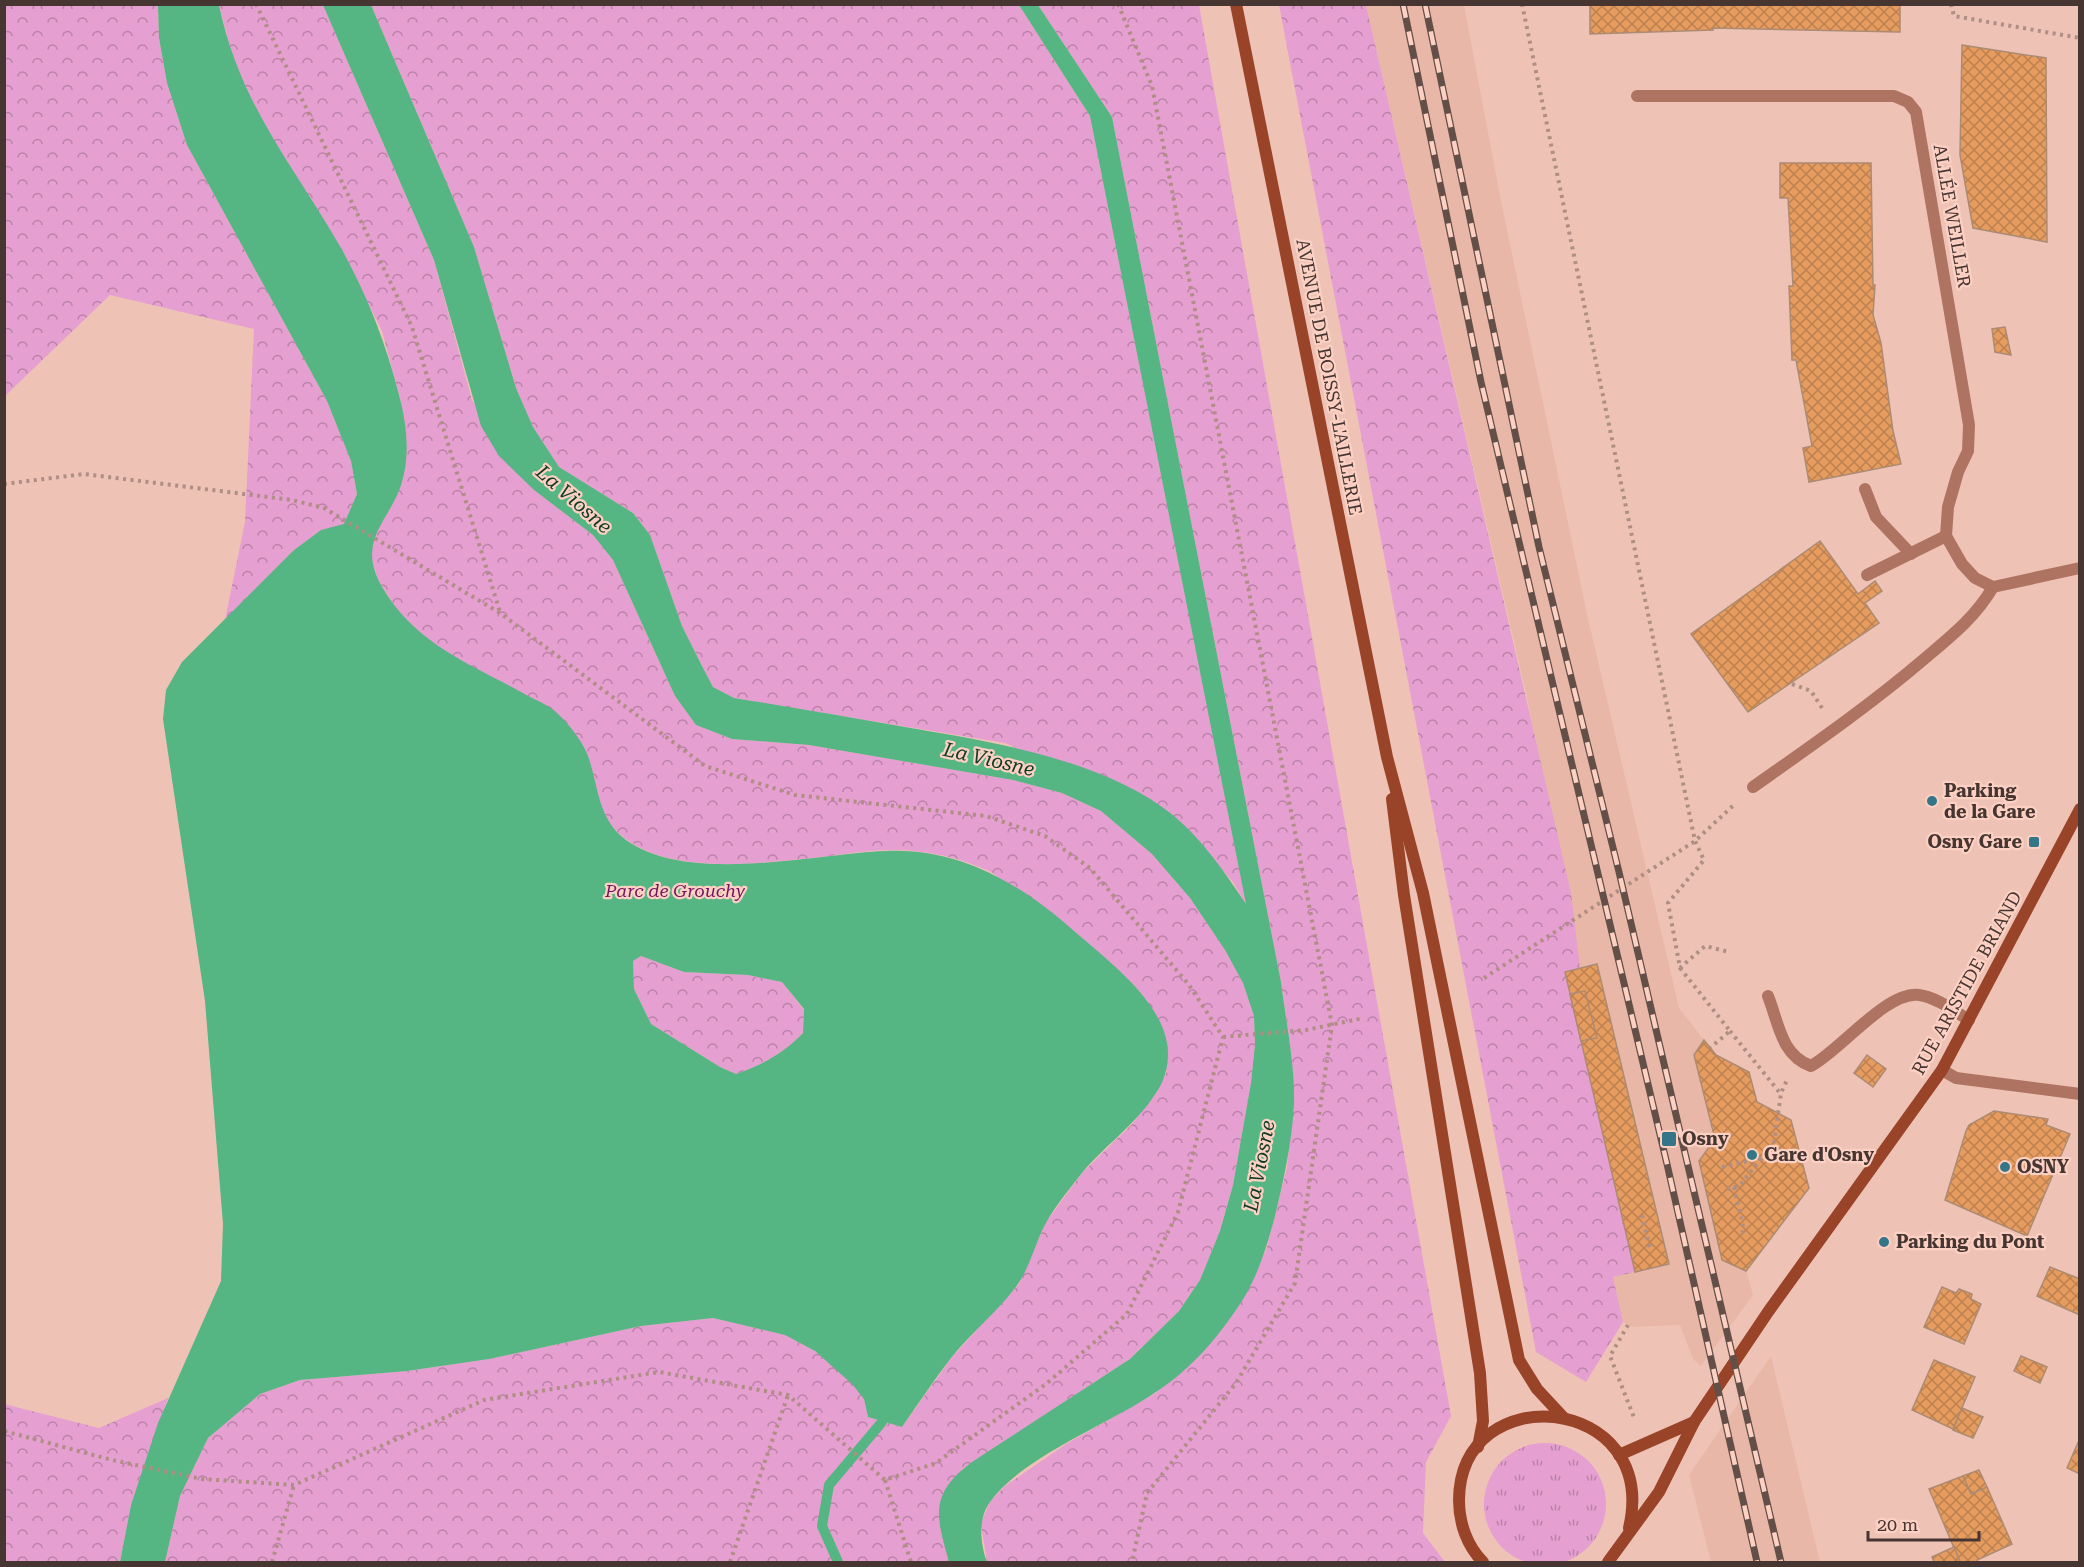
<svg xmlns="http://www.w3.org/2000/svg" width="2084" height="1567" font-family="'Roboto Serif',serif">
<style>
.built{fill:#e9b7a8}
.grass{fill:url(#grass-tufts)}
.forest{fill:url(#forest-crowns)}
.water{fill:#55b583;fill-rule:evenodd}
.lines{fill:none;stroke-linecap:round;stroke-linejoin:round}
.stream{stroke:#55b583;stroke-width:10}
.building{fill:url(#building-cross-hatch);stroke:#ac8b73;stroke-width:1.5}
.path{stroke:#af8e84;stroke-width:4;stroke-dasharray:3 4.5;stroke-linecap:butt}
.lane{stroke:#af7461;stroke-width:12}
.street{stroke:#af7461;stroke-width:12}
.secondary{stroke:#994429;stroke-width:12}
.rail-casing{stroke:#644f48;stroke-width:7}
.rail{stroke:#fcd0c3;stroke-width:4.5;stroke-dasharray:14;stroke-linecap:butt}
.poi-dot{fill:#347687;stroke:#fcd0c3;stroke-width:2}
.labels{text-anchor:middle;stroke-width:4.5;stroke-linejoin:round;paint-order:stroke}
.street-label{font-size:18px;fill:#463530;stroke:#fcd0c3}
.poi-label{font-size:18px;font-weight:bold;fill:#463530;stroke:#fcd0c3;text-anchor:start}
.park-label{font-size:18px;font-style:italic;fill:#72165f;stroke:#fcd0c3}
.water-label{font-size:20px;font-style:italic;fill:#103925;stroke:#fcd0c3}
</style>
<defs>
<pattern id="grass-tufts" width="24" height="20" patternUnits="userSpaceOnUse" patternTransform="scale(1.5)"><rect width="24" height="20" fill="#e59fd0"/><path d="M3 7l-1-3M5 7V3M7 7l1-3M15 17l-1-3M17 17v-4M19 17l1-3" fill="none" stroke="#bb82a9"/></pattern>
<pattern id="forest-crowns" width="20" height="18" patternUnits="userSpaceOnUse" patternTransform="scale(1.5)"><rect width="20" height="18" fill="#e59fd0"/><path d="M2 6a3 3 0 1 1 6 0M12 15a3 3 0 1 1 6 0" fill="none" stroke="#bb82a9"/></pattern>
<pattern id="building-cross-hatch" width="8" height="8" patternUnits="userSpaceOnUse" patternTransform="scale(1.5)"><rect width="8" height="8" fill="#e79c5f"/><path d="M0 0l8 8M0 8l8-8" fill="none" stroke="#bd804f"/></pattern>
</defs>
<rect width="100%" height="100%" fill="#eec3b6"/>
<!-- built -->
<g class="built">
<path d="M1366,5H1464L1501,201L1587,614L1679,1008L1716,1055L1749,1072L1757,1102L1791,1120L1809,1188L1746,1270L1753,1295L1701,1366L1693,1359L1680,1325L1632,1327L1623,1322L1613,1277L1634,1271L1565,972L1580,968L1526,693Z"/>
<path d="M1771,1356L1820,1562H1711L1689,1475Z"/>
</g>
<!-- grass -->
<circle class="grass" cx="1545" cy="1504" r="61"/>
<!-- forest -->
<g class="forest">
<path d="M5,5H158L159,38L167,83L187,145L327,401L351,461L357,494L344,525L321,530L294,550L225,620L245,522L254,329L110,295L5,396Z"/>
<path d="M219,5H323L434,260L472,400L534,490L593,535L613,560L675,696L696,725L732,739L809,745L1013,780L1062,793L1101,811L1152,854L1190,898L1225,950L1243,983L1254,1016L1255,1045L1251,1083L1233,1185L1220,1231L1200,1280L1179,1311L1130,1359L962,1469L941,1529L949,1562H165L180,1496L208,1438L260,1394L300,1380L407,1371L489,1359L641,1326L713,1318L785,1335L815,1351L852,1383L864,1399L868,1417L902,1427L952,1357L1019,1284L1046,1222L1082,1173L1132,1124L1157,1092L1167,1071C1122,1020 1077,969 1032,918C1022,906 1002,877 989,871C959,857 922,849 888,850C810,853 649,897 602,812C593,795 591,769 586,751L431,643L401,616L378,580L371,558L372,542L383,519L401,402L382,331L340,248L259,119L234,63Z"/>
<path d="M371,5H1019L1090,116L1247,906L1233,882L1174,817L1005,743L734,698L713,687L702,666L682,626L650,535L633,513L559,467L533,427L516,388L474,247Z"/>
<path d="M1038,5H1199L1451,1416L1426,1462L1423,1533L1445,1562H987L981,1524L989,1503L1005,1486L1066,1444L1156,1393L1246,1294L1267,1247L1287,1167L1294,1103L1291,1052L1281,982L1112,117Z"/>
<path d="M1279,5H1366L1571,893L1580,968L1566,972L1635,1272L1613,1277L1623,1322L1586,1382L1536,1352Z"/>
<path d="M641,956L684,972L748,975L782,982L804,1010L803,1033C784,1053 762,1065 736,1074L720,1067L651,1024L634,989L633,961Z"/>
<path d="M168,1398L131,1505L120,1562H5L4,1404L99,1428Z"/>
</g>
<!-- water -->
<g class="water">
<path d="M158,5H219C240,105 292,163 341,248C367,295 386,343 399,395C406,421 410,451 403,478C393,520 355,537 381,585C413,642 466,662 521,692C532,699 548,704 557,713C568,723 583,742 588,756C599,787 597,818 626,840C688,885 814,854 885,851C959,847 1021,884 1074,931C1106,959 1159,998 1167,1043C1170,1060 1166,1079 1156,1093C1135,1126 1101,1148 1078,1178C1067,1192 1055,1207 1047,1221C1035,1242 1030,1269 1015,1288C996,1313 971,1333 951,1358C934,1380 918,1404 902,1427L868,1417L864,1399L852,1384L815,1351L785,1335L713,1318L641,1326L489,1359L407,1371L300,1380L260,1394L208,1438L180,1496L165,1562H120L131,1505L158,1423L221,1281L223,1224L205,1001L163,719L166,690L182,662L294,550L321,530L344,524L357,494L351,461L327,401L187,145L167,83L159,38ZM641,956L684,972L748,975L782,982L804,1009L803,1033C784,1053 762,1065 736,1074L720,1067L651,1024L634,989L633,961Z"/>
<path d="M323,5H371L474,247L516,388L533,427L559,467L633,513L650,535L682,626L702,666L713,687L734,698C791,707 848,717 905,727C992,742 1104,759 1174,816C1203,840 1225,873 1246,904L1090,116L1019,5H1038L1112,117L1281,982C1286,1022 1295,1064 1294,1104C1292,1142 1284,1179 1275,1216C1268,1243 1259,1272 1245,1296C1222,1333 1193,1368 1156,1392C1110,1424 1023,1456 990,1502C978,1518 980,1544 987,1562H949C936,1516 929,1494 972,1462L1130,1359L1179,1311L1200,1280L1220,1231L1233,1185L1251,1083L1255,1045L1254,1016L1243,983L1225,950L1190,898L1152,854L1101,811L1062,793L1013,780L809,745L732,739L696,725L675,696L613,560L593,535L534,490L499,456L481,426L434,260Z"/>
</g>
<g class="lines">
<!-- stream -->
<path class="stream" d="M838,1562L822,1526L829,1485L882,1422"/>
</g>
<!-- building -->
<g class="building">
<path d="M1590,4H1900V32L1713,28V30L1590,34Z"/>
<path d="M1962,45L2046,58L2047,242L1973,228L1960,155Z"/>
<path d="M1780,163H1871L1873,285H1875L1873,315L1881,343L1893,431L1901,464L1809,482L1803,448L1812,446L1796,360H1792L1789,286H1793L1788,198H1780Z"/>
<path d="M2005,327L2011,355L1995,352L1992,329Z"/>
<path d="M1820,541L1858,594L1875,581L1882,591L1865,603L1879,623L1748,712L1691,634Z"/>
<path d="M1597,964L1669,1264L1635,1272L1565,972Z"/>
<path d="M1585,991L1597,1038L1581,1041L1570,994Z"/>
<path d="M1704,1040L1716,1055L1749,1072L1757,1102L1791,1120L1809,1188L1746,1271L1722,1260L1699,1161L1715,1139L1694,1055Z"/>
<path d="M1867,1055L1886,1069L1873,1087L1854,1073Z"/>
<path d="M1994,1111L2048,1119L2046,1125L2070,1134L2027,1236L1945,1200L1966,1131L1969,1125Z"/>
<path d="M2050,1267L2080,1279V1315L2037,1296Z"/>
<path d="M1942,1287L1956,1293L1959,1289L1972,1294L1971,1299L1981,1304L1964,1344L1924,1327Z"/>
<path d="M2021,1356L2047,1367L2040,1383L2014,1371Z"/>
<path d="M1934,1360L1975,1377L1953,1429L1912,1410Z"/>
<path d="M1962,1408L1983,1417L1973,1438L1953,1430Z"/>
<path d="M2080,1438V1474L2067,1468Z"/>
<path d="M1979,1470L1987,1487L1971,1494L1963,1476Z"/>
<path d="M1963,1476L1971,1494L1987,1487L2012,1544L1977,1560L1978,1562H1960L1929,1489Z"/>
<path d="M1954,1547L1960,1562H1934L1932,1557Z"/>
</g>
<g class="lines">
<!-- path -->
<g class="path">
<path d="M256,4L412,327L500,612"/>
<path d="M1118,4L1152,86L1332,1025L1295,1283L1236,1383L1147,1493L1132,1562"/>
<path d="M1522,4L1695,841L1704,860L1668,903L1680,968L1705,946L1729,952"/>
<path d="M1951,4L1954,16L2080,38"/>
<path d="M4,6L6,4"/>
<path d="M4,484L84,474L292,500L324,508L500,613L705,766L795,795L986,816L1045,836L1090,868L1189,985L1223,1037L1178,1212L1127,1314L1046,1384L936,1463L885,1480L788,1395L659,1372L484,1400L294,1485L202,1479L112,1460L4,1431"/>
<path d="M1792,684L1811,691L1822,708"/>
<path d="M1680,968L1730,1031L1710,1048"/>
<path d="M1484,978L1695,841L1736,803"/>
<path d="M1730,1031L1780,1093"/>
<path d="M1223,1037L1306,1030L1364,1018"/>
<path d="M1722,1167L1761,1158"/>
<path d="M1734,1187L1741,1184L1774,1142L1781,1093L1787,1080"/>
<path d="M1727,1189L1734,1187L1744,1231L1738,1236"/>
<path d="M1642,1215L1650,1249"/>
<path d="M1628,1325L1610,1356L1635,1420"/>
<path d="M885,1480L911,1562"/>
<path d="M272,1562L294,1485"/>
<path d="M730,1562L788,1395"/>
</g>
<!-- lane -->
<g class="lane">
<path d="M1865,489L1876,517L1911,554"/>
<path d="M1867,575L1946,536"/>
<path d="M1768,996C1779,1024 1781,1055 1811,1066C1840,1051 1886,991 1919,995C1936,997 1954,1011 1969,1020"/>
</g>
<!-- street -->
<g class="street">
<path d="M1637,96H1894L1908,102L1916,112L1969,425L1968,451L1958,472L1948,507L1946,536L1962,564L1975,578L1993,587"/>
<path d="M1993,587L2080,568"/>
<path d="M1753,787C1811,746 1869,706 1923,660C1950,637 1975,618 1993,587"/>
<path d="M1942,1070L1956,1078L2080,1094"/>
</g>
<!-- secondary -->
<g class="secondary">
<path d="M1236,4L1387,757L1423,893L1519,1360L1537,1389L1563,1417"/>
<path d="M1392,799L1404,895L1480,1373L1483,1421L1478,1447"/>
<path d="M1619,1455L1694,1422"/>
<path d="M1483,1562C1467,1546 1459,1523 1459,1500C1460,1376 1660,1394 1629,1528"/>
<path d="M1608,1562L1659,1492L1694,1422L1768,1312L1942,1070L2080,809"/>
</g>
<defs>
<g id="rail">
<path d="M1403,4L1481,382L1667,1164L1757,1562"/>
<path d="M1425,4L1539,547L1619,872L1781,1562"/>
</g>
</defs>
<!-- rail casing -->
<use href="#rail" class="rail-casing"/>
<!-- rail -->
<use href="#rail" class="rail"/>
</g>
<!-- markers -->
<g class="poi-dot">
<circle cx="1932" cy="801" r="6"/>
<rect x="2028" y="836" width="12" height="12" rx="3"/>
<rect x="1661" y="1131" width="16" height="16" rx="3"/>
<circle cx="1752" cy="1155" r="6"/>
<circle cx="2005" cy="1167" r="6"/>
<circle cx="1884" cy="1242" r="6"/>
</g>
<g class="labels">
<!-- street labels -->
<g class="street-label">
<text transform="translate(1952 216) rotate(80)" y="6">ALLÉE WEILLER</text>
<text transform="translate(1329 377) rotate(79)" y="6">AVENUE DE BOISSY-L'AILLERIE</text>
<text transform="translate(1967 983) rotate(-61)" y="6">RUE ARISTIDE BRIAND</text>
</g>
<!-- poi labels -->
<g class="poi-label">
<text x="1944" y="797">Parking<tspan x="1944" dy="21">de la Gare</tspan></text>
<text x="2022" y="848" text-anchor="end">Osny Gare</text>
<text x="1682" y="1145">Osny</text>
<text x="1764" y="1161">Gare d'Osny</text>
<text x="2017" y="1173">OSNY</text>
<text x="1896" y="1248">Parking du Pont</text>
</g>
<!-- park labels -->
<g class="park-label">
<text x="675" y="897">Parc de Grouchy</text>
</g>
<!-- water labels -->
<g class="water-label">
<text transform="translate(574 499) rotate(41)" y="7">La Viosne</text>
<text transform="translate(989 759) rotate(13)" y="7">La Viosne</text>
<text transform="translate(1259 1166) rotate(-79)" y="7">La Viosne</text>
</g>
</g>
<!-- border -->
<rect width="2084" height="1567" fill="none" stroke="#463530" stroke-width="12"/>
<!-- scale -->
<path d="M1868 1531v9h111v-9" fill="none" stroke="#463530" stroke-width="3"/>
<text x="1877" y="1531" font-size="18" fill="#463530" stroke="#fcd0c3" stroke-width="4.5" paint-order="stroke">20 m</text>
</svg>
